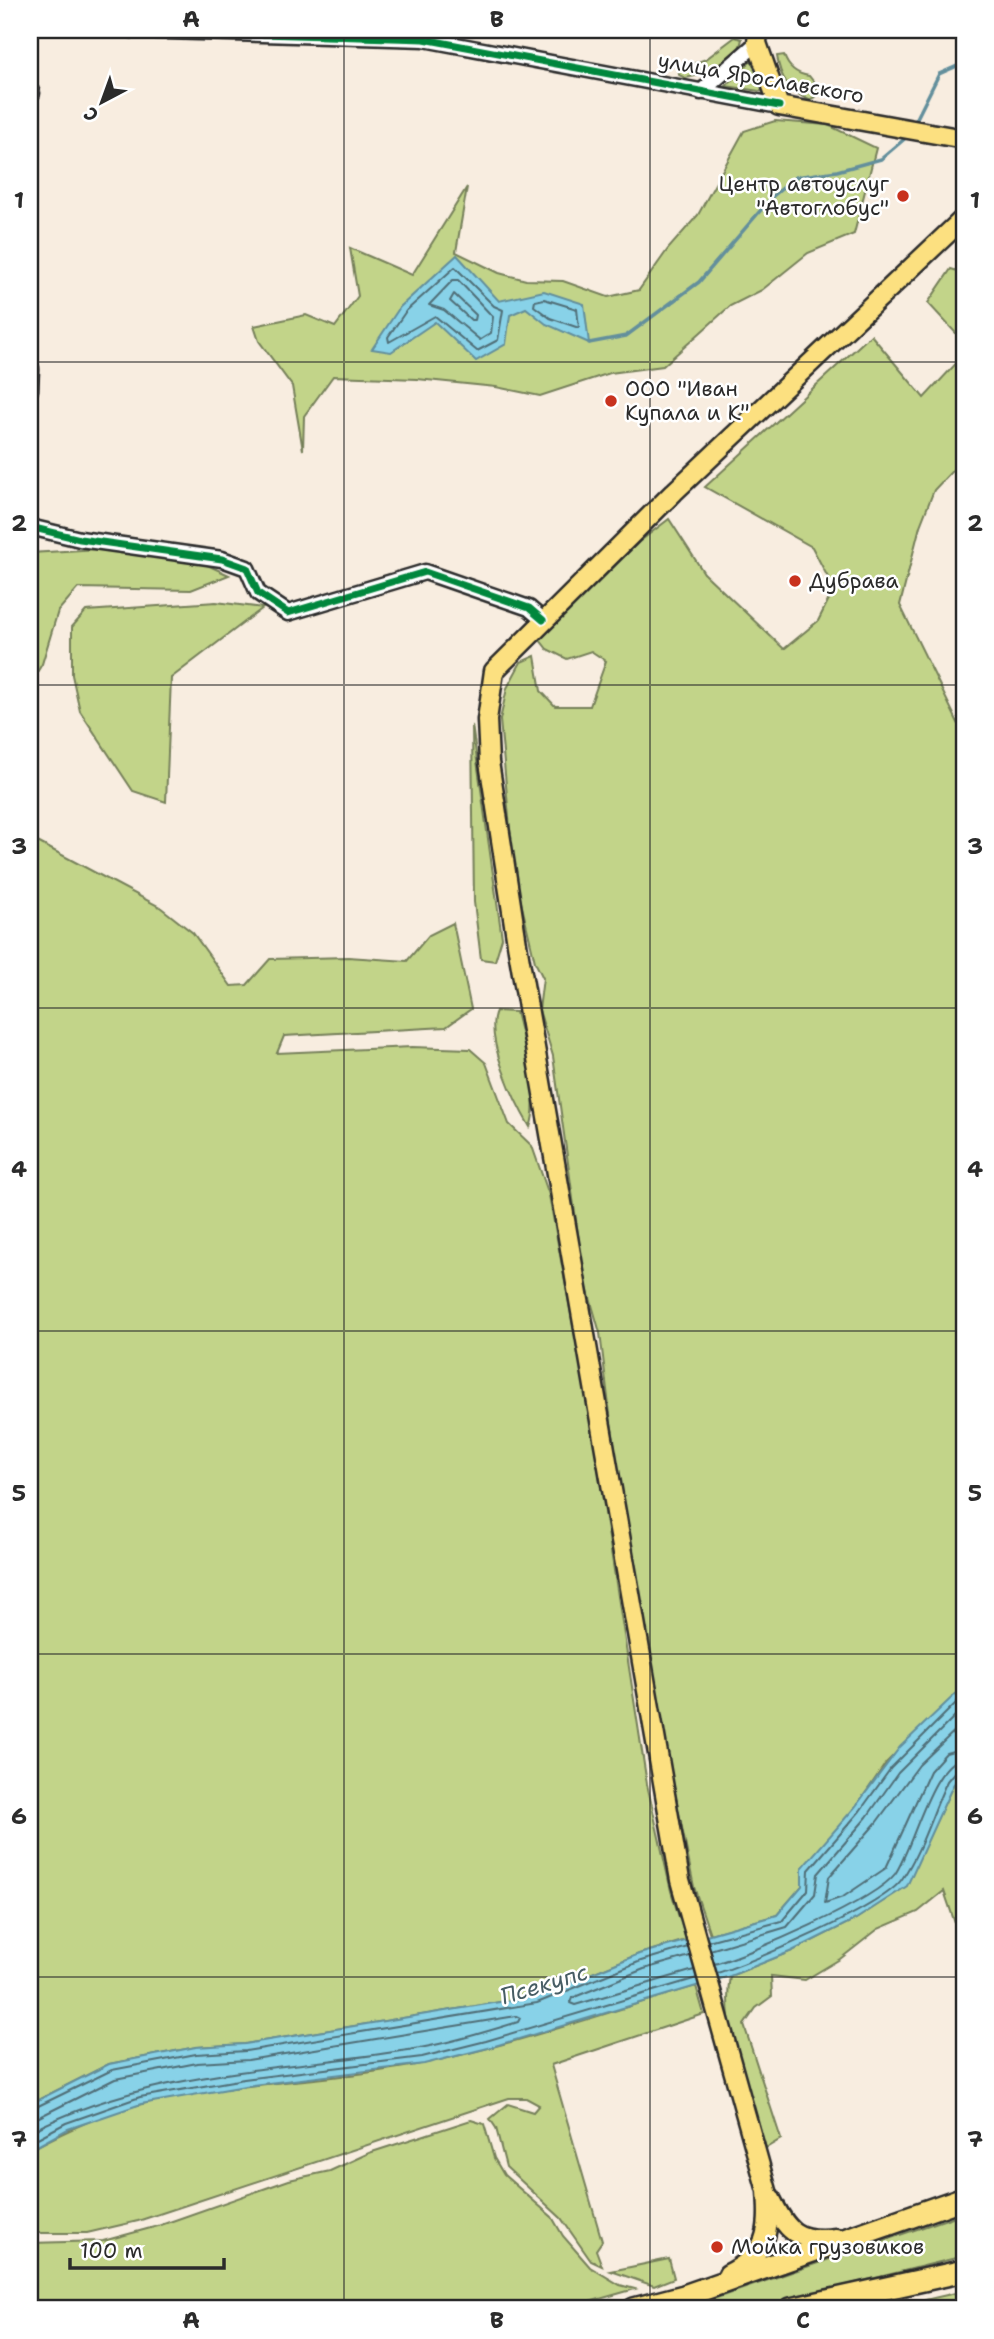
<svg xmlns="http://www.w3.org/2000/svg" width="994" height="2339" font-family="'Shantell Sans',sans-serif">
<style>
.green{fill:#c2d489;stroke:#76805a;stroke-width:2}
.water{fill:#88d2e8;stroke:#638f9c;stroke-width:2}
.lines{fill:none;stroke-linecap:round;stroke-linejoin:round}
.shore{stroke:#506e77;stroke-width:2}
.stream{stroke:#638f9c;stroke-width:3.5}
.minor-casing{stroke:#2b2b2b;stroke-width:19}
.major-casing{stroke:#2b2b2b;stroke-width:23}
.highway-casing{stroke:#2b2b2b;stroke-width:26}
.minor{stroke:#fff;stroke-width:14}
.major{stroke:#fce080;stroke-width:18}
.highway{stroke:#fce080;stroke-width:21}
.cycleway-casing{stroke:#fff;stroke-width:11}
.cycleway{stroke:#00873e;stroke-width:7}
.grid{fill:none;stroke:#2b2b2b;stroke-width:2;stroke-opacity:0.55}
.poi-dot{fill:#c8321e;stroke:#fff;stroke-width:2.5}
.labels{text-anchor:middle;stroke-width:5;stroke-linejoin:round;paint-order:stroke}
.street-label{font-size:21px;fill:#2b2b2b;stroke:#fff}
.poi-label{font-size:21px;fill:#2b2b2b;stroke:#fff;text-anchor:start}
.water-label{font-size:23px;font-style:italic;fill:#475d64;stroke:#fff}
.neatline{fill:none;stroke:#2b2b2b;stroke-width:2.5}
.grid-label{font-size:23px;text-anchor:middle;font-weight:bold;fill:#2b2b2b}
</style>
<rect width="100%" height="100%" fill="#f8ede0"/>
<filter id="ink" filterUnits="userSpaceOnUse"><feTurbulence type="fractalNoise" baseFrequency=".0143" numOctaves="2"/><feDisplacementMap in="SourceGraphic" scale="14" xChannelSelector="R" yChannelSelector="G"/><feConvolveMatrix kernelMatrix="1 2 1 2 8 2 1 2 1" color-interpolation-filters="sRGB"/></filter>
<g filter="url(#ink)">
<!-- green -->
<g class="green">
<path d="M735,37L742,39C738,63 706,75 685,78L679,75V69L706,59Z"/>
<path d="M784,55C788,68 796,74 809,76L817,86L815,97L809,100C789,91 780,78 777,56Z"/>
<path d="M753,59L757,60L766,92L726,86Z"/>
<path d="M775,121L828,125L876,148L854,234L808,253L762,290L730,306L663,366L610,373L540,396L496,387L417,379L333,376L304,416L303,450L292,386L259,341L254,326L306,315L335,327L358,296L350,248L412,275L467,187L456,252L499,273L526,280L563,281L608,297L639,290L668,249L698,215L744,131Z"/>
<path d="M951,269L964,273V342L928,303Z"/>
<path d="M871,335L924,398L964,355V458L934,490L920,526L900,605L964,735V1686L886,1763L802,1886L777,1915L710,1934L694,1887L644,1640L611,1422L600,1333L584,1277L553,1056L539,1010L543,978L535,962L514,872L500,720L507,688L521,662L535,656L541,691L555,706H590L606,661L591,651L567,659L547,649L540,640L639,542L669,519L704,573L784,649L818,621L834,589L812,547L705,487Z"/>
<path d="M99,549L205,564L229,575L191,590L78,588L58,611L42,664L30,684V553Z"/>
<path d="M216,602L263,608L171,678L166,802L133,791L80,711L72,675V627L86,611Z"/>
<path d="M472,725L502,938L495,961L481,959L474,902Z"/>
<path d="M30,838L160,907L193,933L231,986L247,985L270,959L348,957L407,961L429,935L453,923L471,1009L446,1027L284,1036L277,1053L412,1047L470,1049L486,1063L509,1124L532,1146L549,1195L592,1428L647,1784L671,1891L686,1940L639,1954L536,1996L245,2044L196,2047L109,2064L30,2104Z"/>
<path d="M496,1011L516,1012C523,1041 541,1100 530,1127C515,1102 484,1038 496,1011Z"/>
<path d="M964,1771V1863L961,1866L964,1932L959,1935L944,1891L918,1912L878,1929L840,1959L805,1980L771,1976L772,1996L756,2008L744,2025L781,2139L766,2148C750,2095 720,2031 730,1976L792,1951L856,1919L906,1886L953,1785Z"/>
<path d="M696,1986L704,2014L551,2065L602,2241L596,2250L602,2266L591,2261L561,2218L506,2167L496,2128L490,2119L508,2104L533,2112L539,2105L526,2098H509L138,2221L87,2233H30V2150C65,2131 103,2113 142,2104C235,2081 333,2082 426,2063C517,2044 607,2012 696,1986Z"/>
<path d="M471,2120L484,2124L494,2158L504,2175L552,2217L563,2236L590,2267L620,2285L635,2289L564,2309H30V2243L103,2241L158,2226L289,2180L330,2171L369,2153Z"/>
<path d="M964,2213V2256L750,2309H684Z"/>
<path d="M669,2259L674,2278L654,2286L611,2271Z"/>
<path d="M964,2291V2309H886Z"/>
</g>
<!-- water -->
<g class="water">
<path d="M457,255L499,301L544,291L584,304L589,343L546,324L526,308L510,315L506,344L476,361L435,322L391,352L372,349L400,307Z"/>
<path d="M964,1686V1771L953,1785L907,1886L856,1919L792,1951L730,1976L488,2048L424,2064L245,2086L141,2104L68,2129L30,2150V2104L109,2064L196,2047L245,2044L536,1996L639,1954L777,1915L802,1886V1868L855,1807L900,1747Z"/>
</g>
<g class="lines">
<!-- shore -->
<g class="shore">
<path d="M455,267L494,306L503,310L498,340L477,351L435,316L389,342L388,337L406,311Z"/>
<path d="M453,280H458L493,317L491,333L480,340L444,310L429,305Z"/>
<path d="M454,294L476,315L475,320H471L450,301Z"/>
<path d="M544,299L577,309L579,328L550,318L534,306L535,301Z"/>
<path d="M964,1722L919,1765L876,1823L829,1877L825,1903L843,1897L886,1868L930,1771L946,1753L964,1748"/>
<path d="M708,1941L782,1921L808,1890L809,1870L860,1811L891,1768L964,1695"/>
<path d="M710,1950L787,1927L815,1894L818,1874L867,1817L898,1773L964,1707"/>
<path d="M690,1956L644,1969L572,1998L570,2003L575,2005L694,1970"/>
<path d="M714,1964C751,1954 874,1901 895,1874C913,1849 932,1760 964,1758"/>
<path d="M717,1973C753,1962 883,1907 902,1879C922,1850 932,1813 947,1781L957,1769L964,1767"/>
<path d="M30,2110L112,2070L196,2054L246,2051L537,2003L641,1961L688,1947"/>
<path d="M30,2118L39,2117L115,2079L197,2063L248,2060L516,2016L520,2018L518,2022C486,2032 453,2042 420,2048C287,2071 152,2068 30,2132"/>
<path d="M30,2142L66,2123L140,2097L244,2079L422,2057L486,2041L697,1978"/>
</g>
<!-- stream -->
<g class="stream">
<path d="M914,124L939,74L964,63"/>
<path d="M589,343L626,336L699,282L773,196L796,177L837,171L881,159L908,136"/>
</g>
<defs>
<g id="minor">
<path d="M132,30L424,39L779,106"/>
<path d="M701,92L757,43"/>
<path d="M30,93H32"/>
<path d="M30,390L31,369"/>
<path d="M30,527L80,539L222,559L247,568L258,593L288,613L425,572L529,608L543,620"/>
</g>
<g id="major">
<path d="M758,30L757,43L779,106L964,139"/>
<path d="M770,2197C787,2231 796,2243 836,2238"/>
<path d="M728,2274C768,2253 770,2234 767,2191L680,1880L518,950L489,762L487,720L494,671L674,492L964,218"/>
</g>
<g id="highway">
<path d="M634,2309L684,2296L964,2198"/>
<path d="M791,2309L964,2271"/>
</g>
</defs>
<!-- minor casing -->
<use href="#minor" class="minor-casing"/>
<!-- major casing -->
<use href="#major" class="major-casing"/>
<!-- highway casing -->
<use href="#highway" class="highway-casing"/>
<!-- minor -->
<use href="#minor" class="minor"/>
<!-- major -->
<use href="#major" class="major"/>
<!-- highway -->
<use href="#highway" class="highway"/>
<defs>
<g id="cycleway">
<path d="M132,30L424,39L779,106"/>
<path d="M30,527L80,539L222,559L247,568L258,593L288,613L425,572L529,608L543,620"/>
</g>
</defs>
<!-- cycleway casing -->
<use href="#cycleway" class="cycleway-casing"/>
<!-- cycleway -->
<use href="#cycleway" class="cycleway"/>
</g>
</g>
<!-- grid -->
<path class="grid" d="M344,30V2309M650,30V2309M30,362H964M30,685H964M30,1008H964M30,1331H964M30,1654H964M30,1977H964"/>
<!-- markers -->
<g class="poi-dot">
<circle cx="903" cy="196" r="7"/>
<circle cx="611" cy="401" r="7"/>
<circle cx="795" cy="581" r="7"/>
<circle cx="717" cy="2247" r="7"/>
</g>
<g class="labels">
<!-- street labels -->
<g class="street-label">
<text transform="translate(761 78) rotate(10)" y="7">улица Ярославского</text>
</g>
<!-- poi labels -->
<g class="poi-label">
<text x="889" y="191" text-anchor="end">Центр автоуслуг<tspan x="889" dy="24">"Автоглобус"</tspan></text>
<text x="625" y="396">ООО "Иван<tspan x="625" dy="24">Купала и К"</tspan></text>
<text x="809" y="588">Дубрава</text>
<text x="731" y="2254">Мойка грузовиков</text>
</g>
<!-- water labels -->
<g class="water-label">
<text transform="translate(544 1984) rotate(-17)" y="8">Псекупс</text>
</g>
</g>
<!-- margin -->
<rect width="994" height="2339" fill="none" stroke="#fff" stroke-width="77"/>
<!-- north arrow -->
<g transform="translate(102 102) rotate(221)" stroke="#ffffff" stroke-width="5" paint-order="stroke">
<path d="M0-5L12 26L0 18L-12 26Z" fill="#2b2b2b"/>
<text y="-10" font-size="19" font-weight="bold" text-anchor="middle" fill="#2b2b2b">С</text>
</g>
<!-- scale -->
<path d="M70 2258v10h154v-10" fill="none" stroke="#2b2b2b" stroke-width="3.5"/>
<text x="80" y="2258" font-size="21" fill="#2b2b2b" stroke="#ffffff" stroke-width="5" paint-order="stroke">100 m</text>
<rect x="38" y="38" width="918" height="2262" class="neatline"/>
<g class="grid-label">
<text x="191" y="27">A</text>
<text x="497" y="27">B</text>
<text x="803" y="27">C</text>
<text x="19" y="208">1</text>
<text x="975" y="208">1</text>
<text x="19" y="531">2</text>
<text x="975" y="531">2</text>
<text x="19" y="854">3</text>
<text x="975" y="854">3</text>
<text x="19" y="1177">4</text>
<text x="975" y="1177">4</text>
<text x="19" y="1501">5</text>
<text x="975" y="1501">5</text>
<text x="19" y="1824">6</text>
<text x="975" y="1824">6</text>
<text x="19" y="2147">7</text>
<text x="975" y="2147">7</text>
<text x="191" y="2328">A</text>
<text x="497" y="2328">B</text>
<text x="803" y="2328">C</text>
</g>
</svg>
